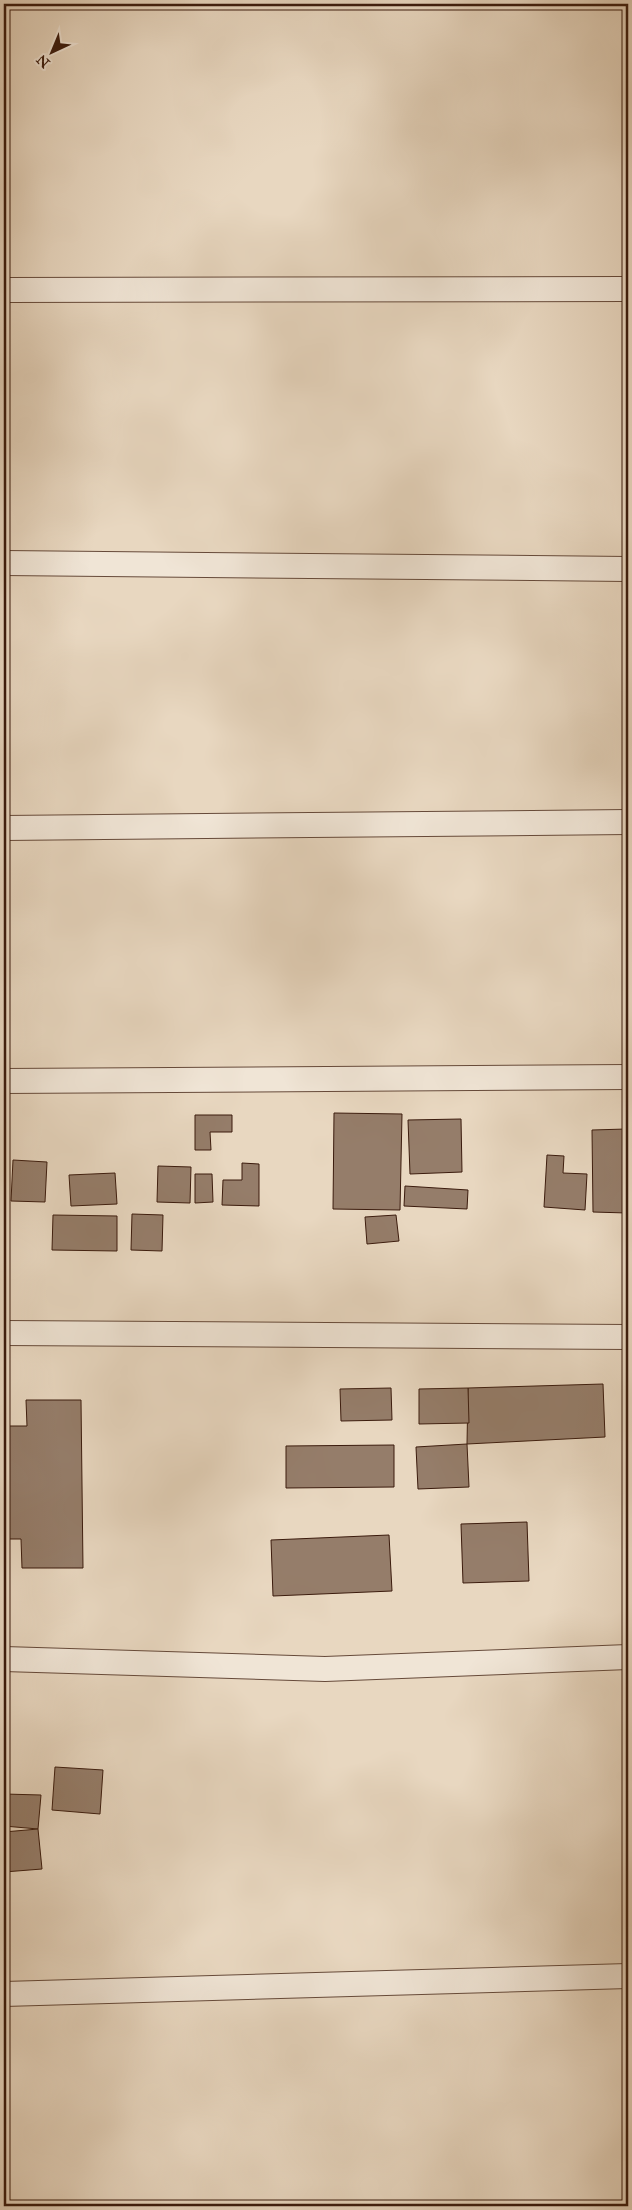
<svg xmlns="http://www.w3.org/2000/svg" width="632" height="2210" font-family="'IM FELL Great Primer',serif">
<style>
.building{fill:#957d6a;stroke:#3b1b0d}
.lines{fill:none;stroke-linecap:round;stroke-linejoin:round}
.street-casing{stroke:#664a3a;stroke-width:26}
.street{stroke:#f0e5d6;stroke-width:24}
</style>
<rect width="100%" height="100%" fill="#e8d7c0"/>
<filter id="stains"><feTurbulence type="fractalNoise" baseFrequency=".004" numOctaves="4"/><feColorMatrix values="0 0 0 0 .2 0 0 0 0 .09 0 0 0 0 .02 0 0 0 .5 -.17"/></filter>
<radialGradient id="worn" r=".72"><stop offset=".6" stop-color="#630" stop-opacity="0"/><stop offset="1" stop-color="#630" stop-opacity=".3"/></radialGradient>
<!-- building -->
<g class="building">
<path d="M334,1113L402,1114L400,1210L333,1209Z"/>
<path d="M195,1115H232V1132H210L211,1150H195Z"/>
<path d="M461,1119L462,1172L410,1174L408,1120Z"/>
<path d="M626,1129L627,1213L593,1212L592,1130Z"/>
<path d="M547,1155L564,1156L563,1173L587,1174L585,1210L544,1207Z"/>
<path d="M13,1160L47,1162L45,1202L11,1201Z"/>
<path d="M242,1163L259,1164V1206L222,1205L223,1180H242Z"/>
<path d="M158,1166L191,1167L190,1203L157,1202Z"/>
<path d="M115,1173L117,1204L71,1206L69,1175Z"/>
<path d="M195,1174H212L213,1202L195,1203Z"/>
<path d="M405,1186L468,1190L467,1209L404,1206Z"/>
<path d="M132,1214L163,1215L162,1251L131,1250Z"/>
<path d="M53,1215L117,1216V1251L52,1250Z"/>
<path d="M396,1215L399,1241L367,1244L365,1217Z"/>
<path d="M603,1384L605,1437L467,1444L468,1388Z"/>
<path d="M391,1388L392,1420L341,1421L340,1389Z"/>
<path d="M468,1388L469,1423L419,1424V1389Z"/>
<path d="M26,1400H81L83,1568H22L21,1539H4V1426H27Z"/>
<path d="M467,1444L469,1487L418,1489L416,1447Z"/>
<path d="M394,1445V1487L286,1488V1446Z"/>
<path d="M527,1522L529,1581L463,1583L461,1524Z"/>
<path d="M389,1535L392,1591L273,1596L271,1540Z"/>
<path d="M55,1767L103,1770L100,1814L52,1810Z"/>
<path d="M4,1794L41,1795L38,1829L4,1826Z"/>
<path d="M38,1829L42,1869L4,1872V1832Z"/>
</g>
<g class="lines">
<defs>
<g id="street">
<path d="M4,290L628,289"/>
<path d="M4,563L628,569"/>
<path d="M4,828L628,822"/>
<path d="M4,1081L628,1077"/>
<path d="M4,1333L628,1337"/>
<path d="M4,1659L325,1669L628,1657"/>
<path d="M4,1994L628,1976"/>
</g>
</defs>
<!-- street casing -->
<use href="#street" class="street-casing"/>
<!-- street -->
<use href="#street" class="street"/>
</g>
<!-- margin -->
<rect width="632" height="2210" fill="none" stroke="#e8d7c0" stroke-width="20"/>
<rect x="5" y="5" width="622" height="2200" fill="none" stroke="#3b1b0d" stroke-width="2.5"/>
<rect x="10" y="10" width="612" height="2190" fill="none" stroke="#3b1b0d"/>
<!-- north arrow -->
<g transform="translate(52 52) rotate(224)" stroke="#f0e5d6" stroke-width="4" paint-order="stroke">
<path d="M0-4L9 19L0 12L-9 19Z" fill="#3b1b0d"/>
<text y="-8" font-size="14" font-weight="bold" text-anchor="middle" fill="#3b1b0d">N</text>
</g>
<rect width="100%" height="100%" filter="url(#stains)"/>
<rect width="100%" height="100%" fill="url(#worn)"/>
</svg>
